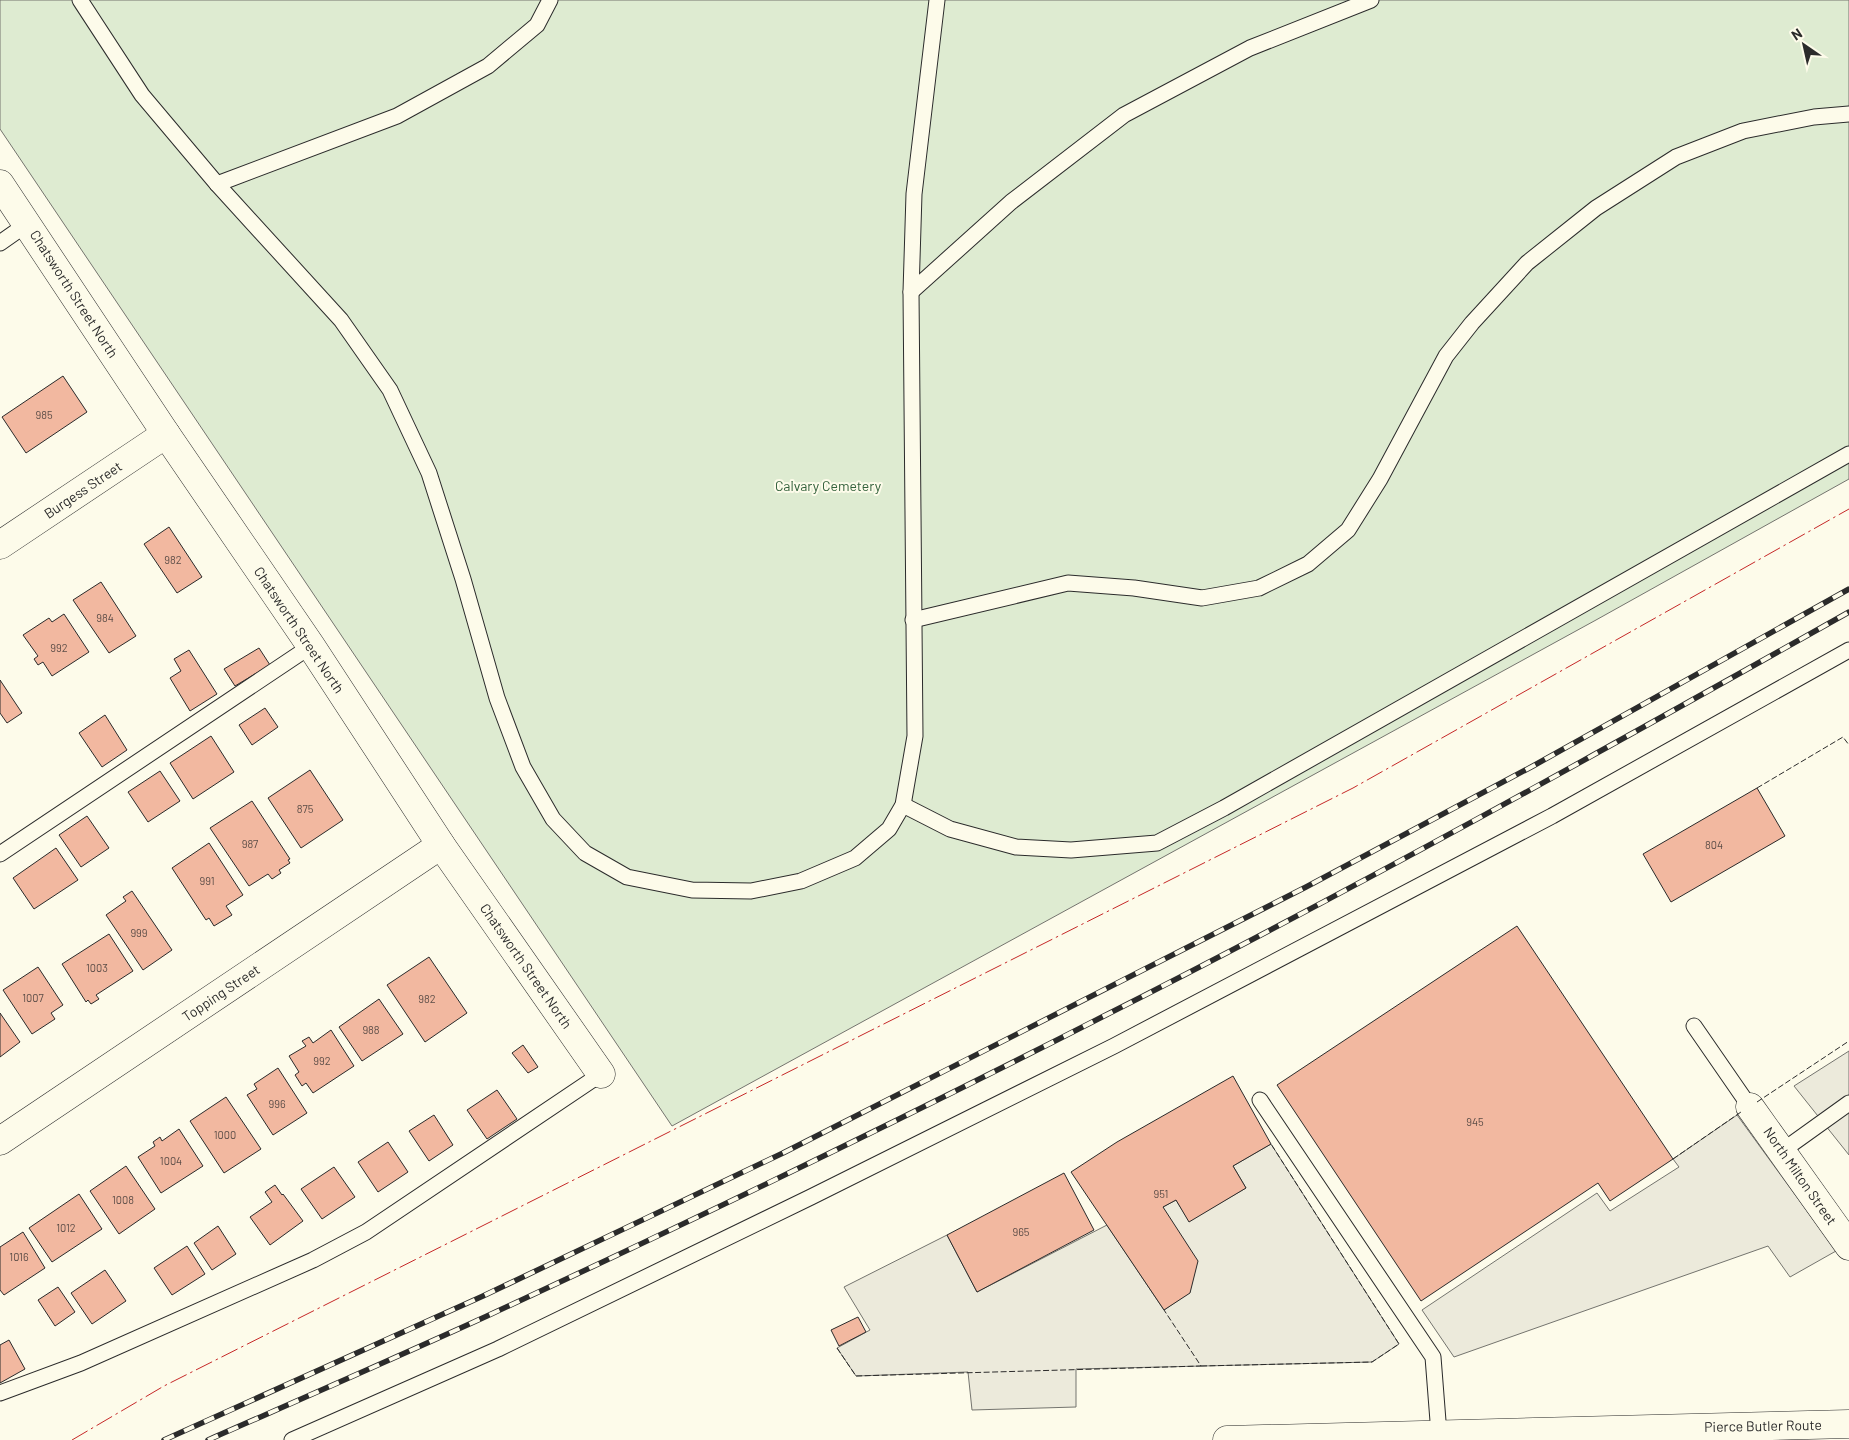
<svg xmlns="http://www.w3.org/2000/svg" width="1849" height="1440" font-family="Barlow,sans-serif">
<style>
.green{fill:#deebd1;stroke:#74746e}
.parking{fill:#eceadb;stroke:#74746e}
.building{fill:#f2b8a0;stroke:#2b2b2b}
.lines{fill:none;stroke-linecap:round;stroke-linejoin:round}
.lane-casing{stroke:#2b2b2b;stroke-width:17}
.street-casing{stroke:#2b2b2b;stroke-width:29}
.secondary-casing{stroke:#2b2b2b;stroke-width:29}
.lane{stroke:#fdfbea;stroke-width:15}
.street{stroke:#fdfbea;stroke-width:28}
.secondary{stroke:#fdfbea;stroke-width:28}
.rail-casing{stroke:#2b2b2b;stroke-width:5.5}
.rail{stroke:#fdfbea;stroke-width:4;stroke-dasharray:11;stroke-linecap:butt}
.fence{stroke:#2b2b2b;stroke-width:1;stroke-dasharray:6 2.5;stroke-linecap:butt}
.power{stroke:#c62828;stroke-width:1;stroke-dasharray:18 4 2.5 4;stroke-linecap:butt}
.labels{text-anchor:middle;stroke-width:4;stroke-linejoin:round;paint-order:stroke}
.number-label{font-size:11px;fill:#5d4e48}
.street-label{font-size:14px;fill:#2b2b2b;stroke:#fdfbea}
.park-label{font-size:14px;fill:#34623c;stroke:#fdfbea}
</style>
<rect width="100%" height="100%" fill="#fdfbea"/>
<!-- green -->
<path class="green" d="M0,0H1849V479L1596,620L672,1126L0,129Z"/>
<!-- parking -->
<g class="parking">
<path d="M1849,1051V1155L1794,1086Z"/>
<path d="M1737,1115L1836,1251L1790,1277L1768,1246L1454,1357L1422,1310L1597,1193L1610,1211L1679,1167L1673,1159Z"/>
<path d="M1271,1144L1399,1344L1372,1362L1076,1369V1407L972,1410L968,1372L856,1376L837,1348L870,1330L844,1287L947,1235L977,1292L1107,1225L1164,1310L1190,1292L1163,1207L1176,1200L1189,1221L1246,1188L1233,1166Z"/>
</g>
<!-- building -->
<g class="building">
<path d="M63,376L87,412L26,453L2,417Z"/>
<path d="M169,527L202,577L177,593L144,544Z"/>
<path d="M101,582L136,636L109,653L73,600Z"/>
<path d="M64,614L89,652L52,676L43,662L38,665L34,659L38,656L23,635L49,618L52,622Z"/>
<path d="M259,648L270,665L235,686L224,669Z"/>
<path d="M189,650L217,694L190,711L170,678L181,671L174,659Z"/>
<path d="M0,680L22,713L7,723L0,713Z"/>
<path d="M265,708L278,727L252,745L239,725Z"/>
<path d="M105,715L127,750L102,767L79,733Z"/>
<path d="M211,736L234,772L193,799L170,763Z"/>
<path d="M310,770L343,820L301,848L268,798Z"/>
<path d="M160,771L180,801L148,822L128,792Z"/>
<path d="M1757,788L1785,836L1671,902L1643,854Z"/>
<path d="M252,801L290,859L288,860L290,863L279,870L281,873L272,879L268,874L249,886L210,828Z"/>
<path d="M87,816L109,848L81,867L59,835Z"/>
<path d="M209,843L243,895L226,906L232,915L214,926L209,918L206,920L172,868Z"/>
<path d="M56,848L78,880L34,909L13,878Z"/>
<path d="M132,891L172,950L143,970L106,915L126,901L123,897Z"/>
<path d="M1517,926L1673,1159L1610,1201L1598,1183L1421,1301L1277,1085Z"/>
<path d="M109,934L133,971L96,995L99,999L91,1004L88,1000L86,1002L62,964Z"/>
<path d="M429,957L467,1013L425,1042L387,985Z"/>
<path d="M38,967L63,1005L51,1013L55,1019L32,1034L3,990Z"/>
<path d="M379,999L403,1034L362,1061L339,1027Z"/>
<path d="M0,1013L20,1042L0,1057Z"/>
<path d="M331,1030L354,1066L313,1093L306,1083L302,1086L295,1075L299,1072L289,1056L306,1046L302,1041L309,1037L313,1043Z"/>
<path d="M523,1045L538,1067L528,1073L512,1053Z"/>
<path d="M278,1068L307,1113L273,1135L247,1095L257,1089L254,1084Z"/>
<path d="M1233,1076L1271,1144L1233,1166L1246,1188L1189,1222L1176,1200L1163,1207L1198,1261L1190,1293L1164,1310L1071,1172L1117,1142Z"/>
<path d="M497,1090L517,1119L487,1139L467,1110Z"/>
<path d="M226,1097L261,1149L224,1173L190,1121Z"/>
<path d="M434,1115L453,1145L429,1161L409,1131Z"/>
<path d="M179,1129L203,1166L161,1193L138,1157L155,1146L153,1142L160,1137L162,1141Z"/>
<path d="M388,1142L408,1172L378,1192L358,1162Z"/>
<path d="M126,1166L155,1209L119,1234L90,1191Z"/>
<path d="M334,1167L355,1197L322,1219L301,1189Z"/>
<path d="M1064,1173L1094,1230L977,1292L947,1235Z"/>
<path d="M275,1185L282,1195L283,1194L303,1221L270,1245L250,1217L272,1202L265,1192Z"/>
<path d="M79,1194L102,1229L52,1262L29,1228Z"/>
<path d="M218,1226L236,1254L212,1270L194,1243Z"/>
<path d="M23,1232L45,1268L4,1295L0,1290V1247Z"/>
<path d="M187,1246L205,1274L172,1295L154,1268Z"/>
<path d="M105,1270L126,1301L92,1324L71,1293Z"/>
<path d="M58,1287L75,1312L55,1326L38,1300Z"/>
<path d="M858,1317L866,1332L839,1346L831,1330Z"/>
<path d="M9,1340L25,1369L0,1383V1345Z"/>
</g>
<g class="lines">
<defs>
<g id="lane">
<path d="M80,0L142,95L217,184L341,320L390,390L429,473L463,579L497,698L523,767L553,819L585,853L627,877L692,890L751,891L801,881L855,858L889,829L903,805L915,736L911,292L914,194L937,0"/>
<path d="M217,184L397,116L488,66L537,25L550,0"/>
<path d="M0,243L27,224"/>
<path d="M911,292L1011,202L1124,115L1250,48L1371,0"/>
<path d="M913,620L1068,583L1134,588L1202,598L1259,588L1308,564L1348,530L1380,479L1446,356L1472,323L1527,263L1596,208L1676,157L1743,131L1814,117L1849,114"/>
<path d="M903,805L950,829L1016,847L1071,850L1157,843L1224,808L1849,454"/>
<path d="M0,854L311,646"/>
<path d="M1694,1026L1750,1107"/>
<path d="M1260,1100L1433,1357L1439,1434"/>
<path d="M1782,1151L1849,1103"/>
<path d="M0,1393L81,1363L313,1260L366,1232L601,1074"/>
<path d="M292,1440L498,1349L811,1197L1114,1046L1552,816L1849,650"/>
</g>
<g id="street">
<path d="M0,184L166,434L311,646L441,845L601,1074"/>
<path d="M0,545L166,434"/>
<path d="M1750,1107L1849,1246"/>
<path d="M0,1141L441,845"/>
</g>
<path id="secondary" d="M1227,1440L1849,1424"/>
</defs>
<!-- lane casing -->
<use href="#lane" class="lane-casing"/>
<!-- street casing -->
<use href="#street" class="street-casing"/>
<!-- secondary casing -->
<use href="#secondary" class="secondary-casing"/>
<!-- lane -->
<use href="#lane" class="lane"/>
<!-- street -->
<use href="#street" class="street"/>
<!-- secondary -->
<use href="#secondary" class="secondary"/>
<defs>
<g id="rail">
<path d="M164,1440L483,1296L783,1153L1306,887L1533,766L1849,589"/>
<path d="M208,1440C301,1399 395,1358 487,1316C694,1220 899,1121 1102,1017C1355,889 1602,751 1849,612"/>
</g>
</defs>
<!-- rail casing -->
<use href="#rail" class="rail-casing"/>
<!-- rail -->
<use href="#rail" class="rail"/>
<!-- fence -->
<g class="fence">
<path d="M1757,788L1843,737L1849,745"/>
<path d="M1757,1102L1849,1041"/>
<path d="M1673,1159L1741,1112"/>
<path d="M837,1348L856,1376L1201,1366L1164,1310"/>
<path d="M1201,1366L1372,1362L1399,1344L1271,1144"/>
</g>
<!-- power -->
<path class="power" d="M72,1440L164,1386L1353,788L1849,509"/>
</g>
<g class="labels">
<!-- number labels -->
<g class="number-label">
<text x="44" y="419">985</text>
<text x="173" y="564">982</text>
<text x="105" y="622">984</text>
<text x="59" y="652">992</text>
<text x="305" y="813">875</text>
<text x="250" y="848">987</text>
<text x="1714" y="849">804</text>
<text x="207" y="885">991</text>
<text x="139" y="937">999</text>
<text x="97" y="972">1003</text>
<text x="33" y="1002">1007</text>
<text x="427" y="1003">982</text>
<text x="371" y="1034">988</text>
<text x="322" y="1065">992</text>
<text x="277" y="1108">996</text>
<text x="1475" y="1126">945</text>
<text x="225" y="1139">1000</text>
<text x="171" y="1165">1004</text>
<text x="1161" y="1198">951</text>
<text x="123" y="1204">1008</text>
<text x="66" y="1232">1012</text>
<text x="1021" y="1236">965</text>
<text x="19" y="1261">1016</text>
</g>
<!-- street labels -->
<g class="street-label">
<text transform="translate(74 294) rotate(57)" y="5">Chatsworth Street North</text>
<text transform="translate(83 490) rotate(-34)" y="5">Burgess Street</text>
<text transform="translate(299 630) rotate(56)" y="5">Chatsworth Street North</text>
<text transform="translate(526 966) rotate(55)" y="5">Chatsworth Street North</text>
<text transform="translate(221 993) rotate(-34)" y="5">Topping Street</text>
<text transform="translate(1800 1176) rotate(55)" y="5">North Milton Street</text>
<text transform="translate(1763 1426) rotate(-1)" y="5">Pierce Butler Route</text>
</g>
<!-- park labels -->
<g class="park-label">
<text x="828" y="491">Calvary Cemetery</text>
</g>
</g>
<!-- north arrow -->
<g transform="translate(1804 45) rotate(326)" stroke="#fdfbea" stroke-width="4" paint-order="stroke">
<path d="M0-4L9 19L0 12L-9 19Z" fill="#2b2b2b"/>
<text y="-8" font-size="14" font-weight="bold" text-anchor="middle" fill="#2b2b2b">N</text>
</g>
</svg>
